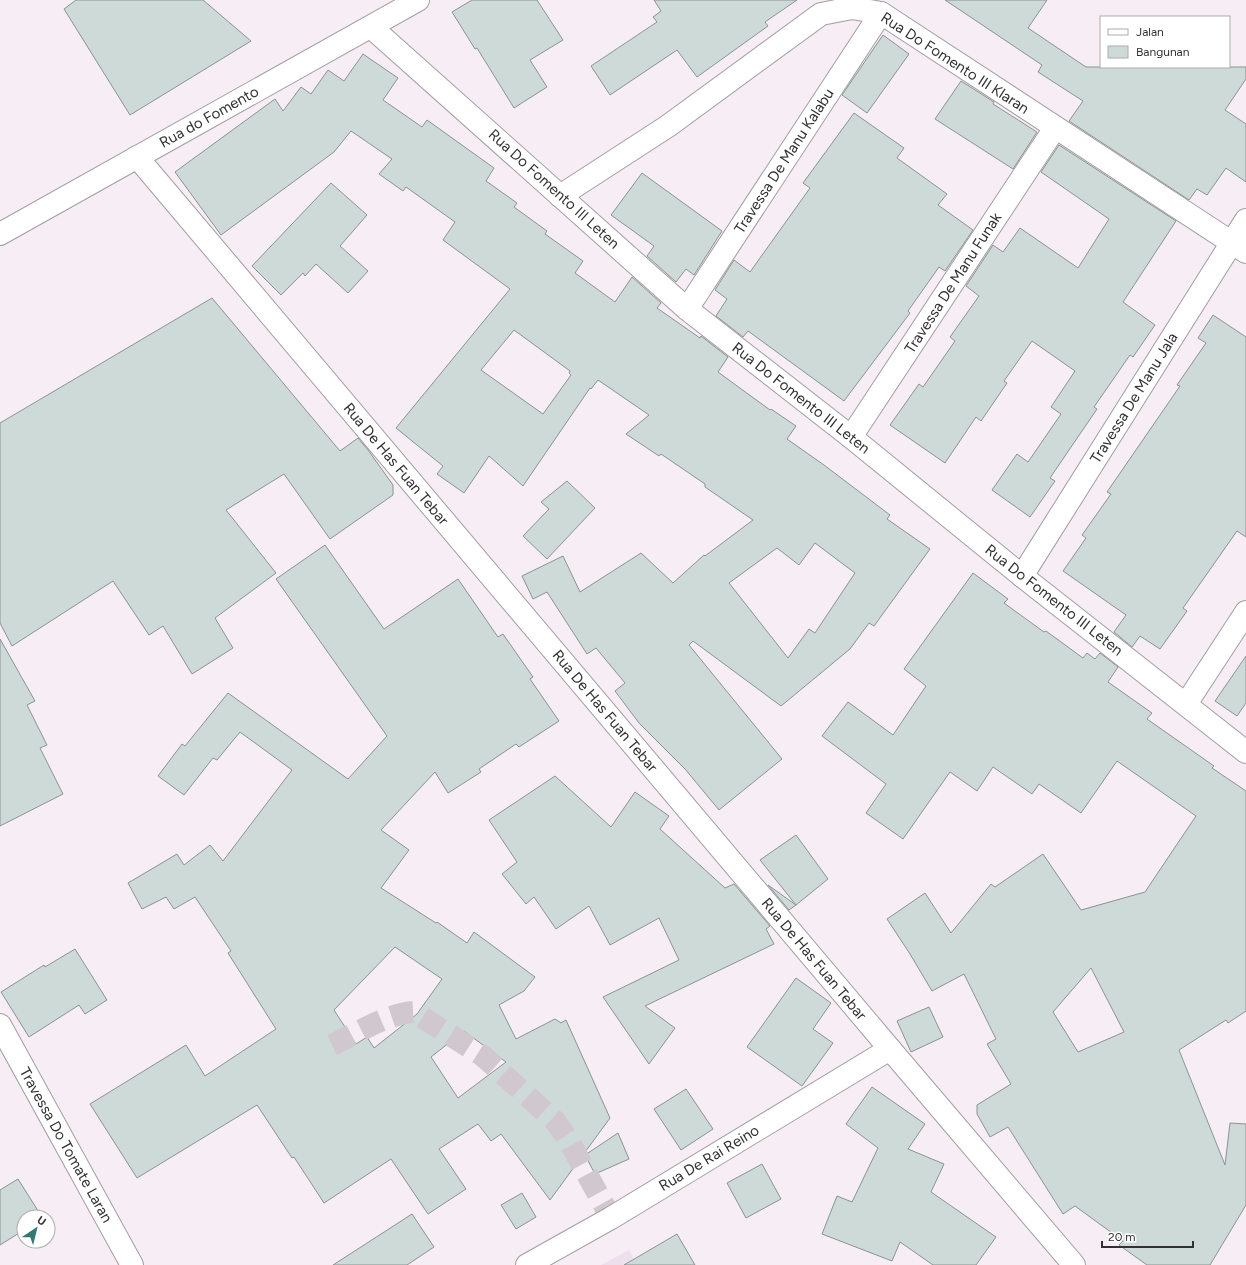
<svg xmlns="http://www.w3.org/2000/svg" width="1246" height="1265" font-family="Figtree,sans-serif">
<style>
.built{fill:#eedfec}
.building{fill:#cedad8;stroke:#899492;fill-rule:evenodd}
.lines{fill:none;stroke-linecap:round;stroke-linejoin:round}
.street-tunnel{stroke:#d0c8ce;stroke-width:22;stroke-dasharray:22 11;stroke-linecap:butt}
.street-casing{stroke:#a49ca3;stroke-width:24}
.secondary-casing{stroke:#a49ca3;stroke-width:24}
.street{stroke:#fff;stroke-width:22}
.secondary{stroke:#fff;stroke-width:22}
.labels{text-anchor:middle;stroke-width:4;stroke-linejoin:round;paint-order:stroke}
.street-label{font-size:15px;fill:#333033;stroke:#fff}
</style>
<rect width="100%" height="100%" fill="#f7eef5"/>
<!-- built -->
<path class="built" d="M629,1250L637,1265H601Z"/>
<!-- building -->
<g class="building">
<path d="M76,0H203L251,41L130,115L64,9Z"/>
<path d="M472,0H537L563,40L530,60L547,87L514,108L477,48L475,49L452,12Z"/>
<path d="M654,0H797L765,22L768,26L697,77L677,50L610,95L591,66L657,22L653,17L661,11Z"/>
<path d="M945,0H1047L1028,28L1086,67H1246V79L1225,110L1246,124V182L1226,168L1207,195L1197,189L1189,200L1069,121L1083,101L1038,72L1042,65Z"/>
<path d="M883,35L909,54L867,113L842,95Z"/>
<path d="M363,54L398,78L383,100L422,127L427,120L494,168L486,181L517,203L514,207L547,231L545,234L583,261L575,273L615,302L632,277L661,303L657,308L700,338L701,336L728,357L718,372L770,410L771,409L796,426L787,439L824,465L890,515L887,519L930,549L874,626L869,623L850,649L781,706L693,641L689,645L782,759L719,810L685,769L639,723L615,691L625,683L596,648L587,654L547,592L533,599L522,576L563,556L580,592L641,553L673,583L704,555L705,556L753,520L705,487V484L661,454L659,456L626,434L649,415L598,380L591,389L590,388L523,486L489,456L464,493L437,474L443,466L396,428L510,289L443,240L455,222L406,187L403,191L379,174L392,159L351,131L334,152L221,235L175,172L275,99L283,111L301,87L311,94L328,70L344,81ZM514,330L570,371L569,373L571,375L543,414L481,370ZM815,543L855,573L815,633L809,629L788,658L729,583L777,548L799,565Z"/>
<path d="M961,81L994,102L993,104L1037,132L1013,169L935,119Z"/>
<path d="M854,113L904,148L897,158L947,194L938,205L973,230L945,271L939,267L908,311L910,313L844,401L748,331L743,337L716,316L727,299L715,290L734,260L750,272L810,188L803,183Z"/>
<path d="M1059,145L1176,221L1123,302L1155,325L1133,357L1130,355L1094,407L1097,409L1050,478L1055,481L1030,517L992,490L1017,454L1028,462L1061,414L1051,407L1075,371L1032,341L1004,381L1007,383L981,421L976,417L945,463L890,425L919,384L923,387L955,341L950,337L979,296L966,286L993,245L1003,252L1020,228L1078,268L1109,219L1041,172Z"/>
<path d="M642,173L722,231L694,275L686,269L676,282L647,256L654,246L611,215Z"/>
<path d="M331,183L367,215L340,246L368,271L348,293L316,264L305,276L303,273L281,295L252,266Z"/>
<path d="M212,298L340,451L358,438L368,450L393,485V495L330,539L284,474L226,510L276,573L215,618L233,648L192,674L163,626L149,635L113,581L12,646L0,623V423Z"/>
<path d="M1213,315L1246,337V537L1237,531L1183,608L1187,611L1160,649L1140,636L1132,647L1114,632L1126,615L1063,571L1086,538L1082,535L1111,494L1107,492L1180,386L1177,385L1206,343L1198,338Z"/>
<path d="M567,481L595,508L547,559L523,536L549,509L541,502Z"/>
<path d="M325,545L384,629L458,579L498,637L503,634L533,677L530,679L559,721L519,747L516,744L479,769L481,772L448,793L435,772L381,830L409,850L381,888L436,923L437,922L467,943L474,932L535,977L524,991L499,1005L516,1039L555,1019L561,1023L566,1020L610,1118L550,1200L501,1134L491,1141L478,1124L439,1149L466,1189L428,1214L391,1159L324,1203L294,1157L292,1158L257,1105L137,1178L90,1104L186,1045L205,1076L276,1029L228,953L231,951L195,897L174,909L166,897L142,909L128,883L177,854L184,865L210,845L223,861L292,770L240,732L217,760L213,758L184,795L158,776L182,744L185,746L228,693L348,779L387,736L276,579ZM395,947L442,979L417,1014L374,1048L367,1037L356,1044L334,1010ZM464,1031L506,1062L458,1098L431,1057Z"/>
<path d="M973,573L1008,599L1004,603L1044,632L1046,631L1083,658L1087,653L1095,659L1100,653L1118,667L1108,682L1152,713L1147,719L1214,766L1212,768L1246,791V1011L1228,1023L1226,1020L1179,1050L1225,1165L1230,1123L1246,1124V1205L1210,1265H1147L1119,1245L1123,1241L1075,1206L1063,1214L1008,1127L990,1137L977,1114V1105L1011,1084L987,1044L996,1039L964,974L932,991L910,954L887,919L925,893L951,933L991,884L995,887L1043,854L1081,910L1145,892L1196,816L1117,761L1081,813L1039,784L1032,794L993,767L977,791L950,772L903,839L866,813L886,784L822,736L848,702L893,735L926,686L904,669ZM1091,968L1124,1032L1078,1052L1053,1012Z"/>
<path d="M0,639L35,701L27,705L47,745L40,748L63,794L0,826Z"/>
<path d="M1246,656V703L1237,716L1215,701Z"/>
<path d="M555,776L611,827L635,792L669,816L660,829L725,888L734,884L770,926L766,929L774,944L645,1006L675,1028L649,1064L603,997L679,960L659,918L610,945L589,906L556,929L534,897L526,904L502,874L517,862L489,820Z"/>
<path d="M796,835L828,879L796,905L760,860Z"/>
<path d="M768,885L796,905L789,910Z"/>
<path d="M75,949L107,1000L85,1014L79,1005L29,1037L1,992L44,965L45,967Z"/>
<path d="M796,978L831,1003L813,1029L833,1043L802,1086L747,1047Z"/>
<path d="M929,1007L943,1037L911,1052L897,1021Z"/>
<path d="M872,1087L925,1124L908,1149L944,1164L931,1192L996,1237L976,1265H933L900,1242L892,1261L822,1234L837,1196L852,1202L878,1148L846,1124Z"/>
<path d="M686,1089L713,1129L681,1150L654,1109Z"/>
<path d="M618,1133L629,1159L595,1174L585,1155Z"/>
<path d="M762,1164L781,1199L746,1218L727,1183Z"/>
<path d="M18,1179L42,1217H24V1230L0,1245V1190Z"/>
<path d="M522,1193L536,1217L516,1229L501,1205Z"/>
<path d="M412,1214L434,1247L407,1265H333Z"/>
<path d="M677,1234L695,1265H624Z"/>
</g>
<g class="lines">
<!-- street-tunnel -->
<path class="street-tunnel" d="M332,1045C355,1034 389,1013 414,1012L483,1056L556,1122L569,1141L611,1218"/>
<defs>
<g id="street">
<path d="M371,27L687,309L851,437L1022,576L1246,752"/>
<path d="M560,196L668,126L821,14L852,8L881,13L1246,252"/>
<path d="M687,309L881,13"/>
<path d="M851,437L1055,128"/>
<path d="M1022,576L1246,220"/>
<path d="M1186,704L1246,612"/>
<path d="M0,1025L132,1265"/>
<path d="M527,1265L611,1218L890,1049"/>
</g>
<g id="secondary">
<path d="M137,157L890,1049L1074,1265"/>
<path d="M0,234L418,0"/>
</g>
</defs>
<!-- street casing -->
<use href="#street" class="street-casing"/>
<!-- secondary casing -->
<use href="#secondary" class="secondary-casing"/>
<!-- street -->
<use href="#street" class="street"/>
<!-- secondary -->
<use href="#secondary" class="secondary"/>
</g>
<g class="labels">
<!-- street labels -->
<g class="street-label">
<text transform="translate(955 63) rotate(33)" y="5">Rua Do Fomento III Klaran</text>
<text transform="translate(209 117) rotate(-29)" y="5">Rua do Fomento</text>
<text transform="translate(784 161) rotate(-57)" y="5">Travessa De Manu Kalabu</text>
<text transform="translate(554 189) rotate(42)" y="5">Rua Do Fomento III Leten</text>
<text transform="translate(953 283) rotate(-57)" y="5">Travessa De Manu Funak</text>
<text transform="translate(801 398) rotate(38)" y="5">Rua Do Fomento III Leten</text>
<text transform="translate(1134 398) rotate(-58)" y="5">Travessa De Manu Jala</text>
<text transform="translate(396 464) rotate(50)" y="5">Rua De Has Fuan Tebar</text>
<text transform="translate(1054 600) rotate(38)" y="5">Rua Do Fomento III Leten</text>
<text transform="translate(605 711) rotate(50)" y="5">Rua De Has Fuan Tebar</text>
<text transform="translate(814 959) rotate(50)" y="5">Rua De Has Fuan Tebar</text>
<text transform="translate(66 1145) rotate(61)" y="5">Travessa Do Tomate Laran</text>
<text transform="translate(709 1158) rotate(-31)" y="5">Rua De Rai Reino</text>
</g>
</g>
<!-- legend -->
<rect x="1100" y="16" width="130" height="52" fill="#ffffff" stroke="#adacad"/>
<rect x="1108" y="29" width="20" height="6" fill="#ffffff" stroke="#adacad"/>
<text x="1136" y="36" font-size="12" fill="#333033">Jalan</text>
<rect x="1108" y="46" width="20" height="12" fill="#cedad8" stroke="#adacad"/>
<text x="1136" y="56" font-size="12" fill="#333033">Bangunan</text>
<!-- north arrow -->
<g transform="translate(36 1229) rotate(35)"><circle r="19" fill="#ffffff" stroke="#adacad"/>
<path d="M0-3L7 15L0 10L-7 15Z" fill="#327971"/>
<text y="-6" font-size="11" font-weight="bold" text-anchor="middle" fill="#333033">U</text>
</g>
<!-- scale -->
<path d="M1102 1241v6h91v-6" fill="none" stroke="#333033" stroke-width="2"/>
<text x="1108" y="1241" font-size="12" fill="#333033" stroke="#ffffff" stroke-width="3" paint-order="stroke">20 m</text>
</svg>
